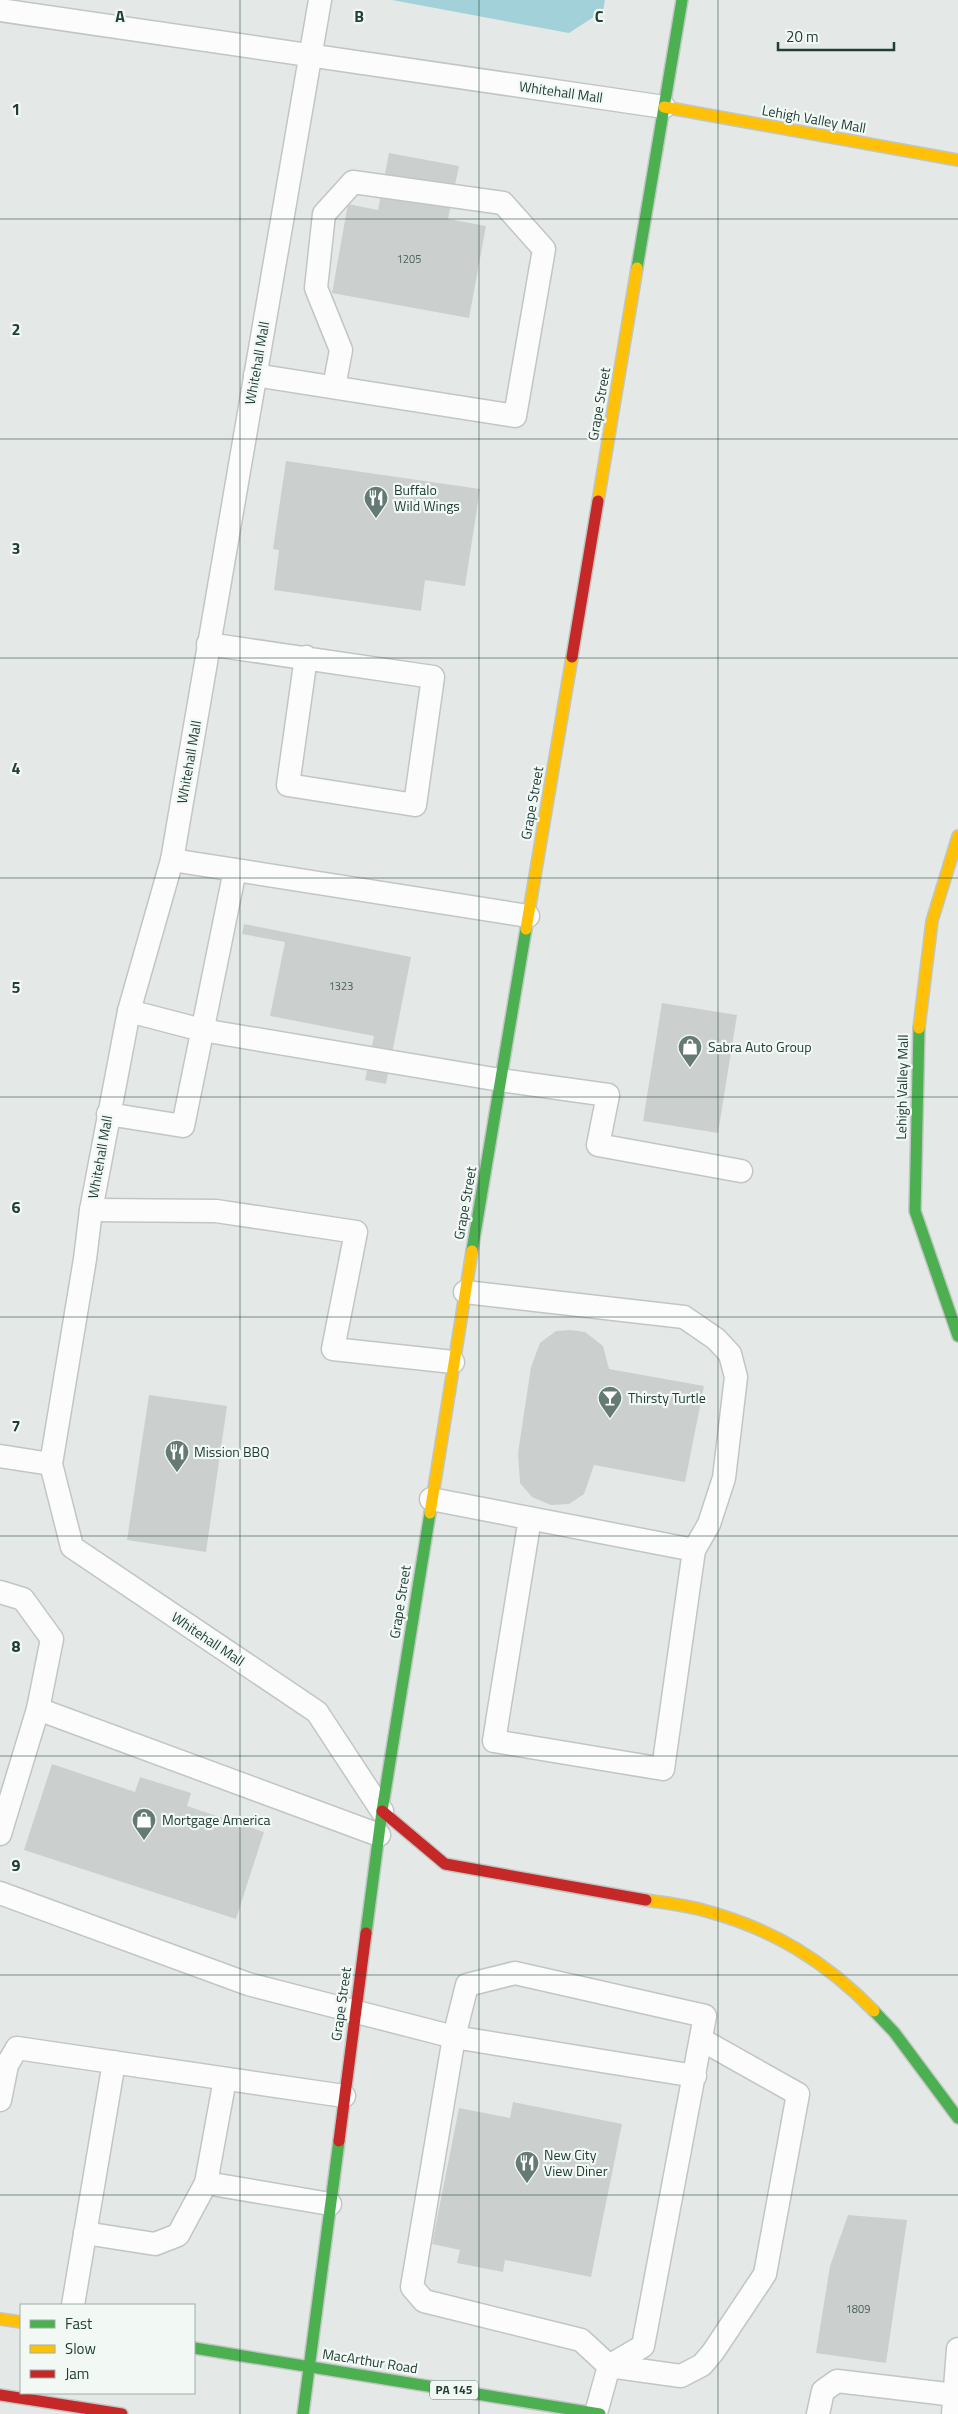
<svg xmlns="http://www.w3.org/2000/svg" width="958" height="2414" font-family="'Titillium Web',sans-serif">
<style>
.water{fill:#a3d1d9}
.building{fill:#cbd0ce}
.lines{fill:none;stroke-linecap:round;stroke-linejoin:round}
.lane-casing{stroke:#c1c6c4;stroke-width:25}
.fast-casing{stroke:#bfc7c4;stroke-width:14}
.slow-casing{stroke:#bfc7c4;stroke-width:14}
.jam-casing{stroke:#bfc7c4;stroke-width:14}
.lane{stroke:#fbfcfb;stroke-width:22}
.fast{stroke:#4caf50;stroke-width:11}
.slow{stroke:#ffc107;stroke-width:11}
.jam{stroke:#c62828;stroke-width:11}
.grid{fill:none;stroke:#213e36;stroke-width:1;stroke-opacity:0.55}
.labels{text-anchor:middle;stroke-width:4.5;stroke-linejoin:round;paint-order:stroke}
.number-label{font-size:11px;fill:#4c635d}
.shield{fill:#f2f9f5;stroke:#60766f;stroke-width:1}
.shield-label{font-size:12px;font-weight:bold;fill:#213e36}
.street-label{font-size:14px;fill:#213e36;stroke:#f2f9f5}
.poi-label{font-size:14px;fill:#213e36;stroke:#f2f9f5;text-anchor:start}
.grid-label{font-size:16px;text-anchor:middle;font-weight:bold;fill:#213e36;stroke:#f2f9f5;stroke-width:4.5;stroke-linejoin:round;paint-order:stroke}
</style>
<rect width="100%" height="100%" fill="#e4e9e7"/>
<!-- water -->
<path class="water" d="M392,0H605L603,11L569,33Z"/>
<!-- building -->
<g class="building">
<path d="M389,153L459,166L448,219L486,226L469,318L332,293L348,204L378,210Z"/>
<path d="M286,461L480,489L465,586L425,580L421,611L274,590L279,550L273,549Z"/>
<path d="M244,924L411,957L386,1084L365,1080L374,1036L270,1016L285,942L242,934Z"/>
<path d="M662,1003L737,1015L718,1133L643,1121Z"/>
<path d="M571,1330L585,1332L603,1346L609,1369L704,1386L685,1482L594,1465L584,1494L569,1504L551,1505L532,1497L520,1483L518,1453L531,1367L540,1343L556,1331Z"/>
<path d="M149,1395L227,1406L206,1552L127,1540Z"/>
<path d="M52,1764L135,1792L140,1777L191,1793L187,1806L264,1832L236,1919L24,1850Z"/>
<path d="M513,2102L622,2124L591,2277L505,2260L503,2272L457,2263L460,2250L432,2244L459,2108L510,2118Z"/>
<path d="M848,2215L907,2220L886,2363L816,2353L830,2266Z"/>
</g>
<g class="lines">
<defs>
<g id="lane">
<path d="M320,0L172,860L129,1011L91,1210L85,1259L51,1464L72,1547L317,1712L382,1811"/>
<path d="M0,10L664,107"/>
<path d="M255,375L515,416L544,249L503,203L353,182L324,214L316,288L341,350L334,387"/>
<path d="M208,644L433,677L415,805L288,785L306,657"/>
<path d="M172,860L528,916"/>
<path d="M129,1011L202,1030L500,1080L608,1095L598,1145L741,1171"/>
<path d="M108,1114L183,1126L235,870"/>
<path d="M91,1210L216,1211L356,1232L333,1349L453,1362"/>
<path d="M465,1292L684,1317L716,1339L730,1354L736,1377L724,1478L709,1524L694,1550"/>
<path d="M0,1456L51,1464"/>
<path d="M431,1499L694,1550L663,1769L494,1741L530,1518"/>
<path d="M0,1592L23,1599L52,1639L38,1709"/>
<path d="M0,1834L38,1709L379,1835"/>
<path d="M0,1893L248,1984L454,2037L467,1985L515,1973L705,2016L643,2346L609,2366L581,2340L424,2301L412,2287L454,2037L695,2076"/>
<path d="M0,2100L7,2065L17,2048L344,2096"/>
<path d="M206,2183L225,2079"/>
<path d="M85,2233L155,2244L178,2235L206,2183L330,2204"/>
<path d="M73,2305L114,2062"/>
<path d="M596,2413L609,2366L681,2376L702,2365L713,2352L765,2274L798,2094L702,2040"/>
<path d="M818,2414L823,2391L837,2381L955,2395"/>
<path d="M953,2414L958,2349"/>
</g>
<g id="fast">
<path d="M637,268L682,0"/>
<path d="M919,1028L915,1211L958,1336"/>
<path d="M472,1251L526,929"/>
<path d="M366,1933L382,1811L430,1513"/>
<path d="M874,2011L894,2032L958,2118"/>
<path d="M194,2348L600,2414"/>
<path d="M303,2414L339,2141"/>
</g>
<g id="slow">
<path d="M664,107L958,160"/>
<path d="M598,501L637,268"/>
<path d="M526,929L572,657"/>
<path d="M919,1028L932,921L958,836"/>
<path d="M430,1513L472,1251"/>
<path d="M646,1900C665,1903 686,1905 706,1911C773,1929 825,1961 874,2011"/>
<path d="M0,2319L21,2322"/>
</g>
<g id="jam">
<path d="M572,657L598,501"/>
<path d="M382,1811L445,1864L646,1900"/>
<path d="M339,2141L366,1933"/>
<path d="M0,2395L122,2414"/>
</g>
</defs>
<!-- lane casing -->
<use href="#lane" class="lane-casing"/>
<!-- fast casing -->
<use href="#fast" class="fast-casing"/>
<!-- slow casing -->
<use href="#slow" class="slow-casing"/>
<!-- jam casing -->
<use href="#jam" class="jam-casing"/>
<!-- lane -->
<use href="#lane" class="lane"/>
<!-- fast -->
<use href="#fast" class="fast"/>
<!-- slow -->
<use href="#slow" class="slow"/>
<!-- jam -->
<use href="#jam" class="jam"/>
</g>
<!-- grid -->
<path class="grid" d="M240,0V2414M479,0V2414M718,0V2414M0,219H958M0,439H958M0,658H958M0,878H958M0,1097H958M0,1317H958M0,1536H958M0,1756H958M0,1975H958M0,2195H958"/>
<!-- icons -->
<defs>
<symbol id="restaurant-pin" viewBox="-11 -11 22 30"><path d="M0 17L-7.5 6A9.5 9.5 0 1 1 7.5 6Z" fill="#657a74" stroke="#f2f9f5"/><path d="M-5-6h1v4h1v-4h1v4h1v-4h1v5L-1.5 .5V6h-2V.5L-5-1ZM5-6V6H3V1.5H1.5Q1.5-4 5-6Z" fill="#fff"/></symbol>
<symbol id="shop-pin" viewBox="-11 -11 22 30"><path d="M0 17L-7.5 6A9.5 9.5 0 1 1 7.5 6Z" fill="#657a74" stroke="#f2f9f5"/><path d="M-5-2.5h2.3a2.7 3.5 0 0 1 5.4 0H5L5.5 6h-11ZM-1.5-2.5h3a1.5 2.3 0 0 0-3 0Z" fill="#fff"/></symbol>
<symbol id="bar-pin" viewBox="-11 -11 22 30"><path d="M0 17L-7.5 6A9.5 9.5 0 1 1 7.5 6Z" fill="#657a74" stroke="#f2f9f5"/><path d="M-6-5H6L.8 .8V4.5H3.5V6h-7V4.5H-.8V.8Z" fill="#fff"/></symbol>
</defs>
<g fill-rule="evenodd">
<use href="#restaurant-pin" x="362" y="484" width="28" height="38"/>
<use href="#shop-pin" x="676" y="1033" width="28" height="38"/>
<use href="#bar-pin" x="596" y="1384" width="28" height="38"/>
<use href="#restaurant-pin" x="163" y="1438" width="28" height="38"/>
<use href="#shop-pin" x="130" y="1806" width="28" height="38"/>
<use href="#restaurant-pin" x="513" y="2149" width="28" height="38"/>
</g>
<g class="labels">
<!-- number labels -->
<g class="number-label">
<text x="409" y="263">1205</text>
<text x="341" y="990">1323</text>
<text x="858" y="2313">1809</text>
</g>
<!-- shield labels -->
<rect class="shield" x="430" y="2380.5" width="48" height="19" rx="4"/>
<g class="shield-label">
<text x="454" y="2394">PA 145</text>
</g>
<!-- street labels -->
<g class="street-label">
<text transform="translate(561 92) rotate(8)" y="5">Whitehall Mall</text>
<text transform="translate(814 119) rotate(10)" y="5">Lehigh Valley Mall</text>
<text transform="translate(257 363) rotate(-80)" y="5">Whitehall Mall</text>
<text transform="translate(599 404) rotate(-80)" y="5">Grape Street</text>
<text transform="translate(189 762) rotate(-80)" y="5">Whitehall Mall</text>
<text transform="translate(532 803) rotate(-80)" y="5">Grape Street</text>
<text transform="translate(902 1087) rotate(-89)" y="5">Lehigh Valley Mall</text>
<text transform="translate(100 1157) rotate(-80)" y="5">Whitehall Mall</text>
<text transform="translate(465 1203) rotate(-80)" y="5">Grape Street</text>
<text transform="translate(400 1602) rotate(-81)" y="5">Grape Street</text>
<text transform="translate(208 1639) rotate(34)" y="5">Whitehall Mall</text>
<text transform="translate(341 2004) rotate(-82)" y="5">Grape Street</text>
<text transform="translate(370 2361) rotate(9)" y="5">MacArthur Road</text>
</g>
<!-- poi labels -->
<g class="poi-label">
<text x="394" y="495">Buffalo<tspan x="394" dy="16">Wild Wings</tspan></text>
<text x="708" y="1052">Sabra Auto Group</text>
<text x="628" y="1403">Thirsty Turtle</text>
<text x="194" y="1457">Mission BBQ</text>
<text x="162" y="1825">Mortgage America</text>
<text x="544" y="2160">New City<tspan x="544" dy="16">View Diner</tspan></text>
</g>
</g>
<g class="grid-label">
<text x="120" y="22">A</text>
<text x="359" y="22">B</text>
<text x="599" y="22">C</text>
<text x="16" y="115">1</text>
<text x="16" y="335">2</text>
<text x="16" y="554">3</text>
<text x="16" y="774">4</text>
<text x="16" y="993">5</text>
<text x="16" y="1213">6</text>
<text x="16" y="1432">7</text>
<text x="16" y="1652">8</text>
<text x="16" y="1871">9</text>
</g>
<!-- legend -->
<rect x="20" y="2304" width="175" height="90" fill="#f2f9f5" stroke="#9eaea9"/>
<rect x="30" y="2320" width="25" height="8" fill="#4caf50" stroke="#9eaea9"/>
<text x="65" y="2329" font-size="15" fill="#213e36">Fast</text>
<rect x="30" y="2345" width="25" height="8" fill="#ffc107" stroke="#9eaea9"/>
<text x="65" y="2354" font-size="15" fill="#213e36">Slow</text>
<rect x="30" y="2370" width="25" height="8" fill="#c62828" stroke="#9eaea9"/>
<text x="65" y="2379" font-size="15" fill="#213e36">Jam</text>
<!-- scale -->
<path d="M778 42v8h116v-8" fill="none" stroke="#213e36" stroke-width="2.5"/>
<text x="786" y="42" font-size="15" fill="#213e36" stroke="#f2f9f5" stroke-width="4" paint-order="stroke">20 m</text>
</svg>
